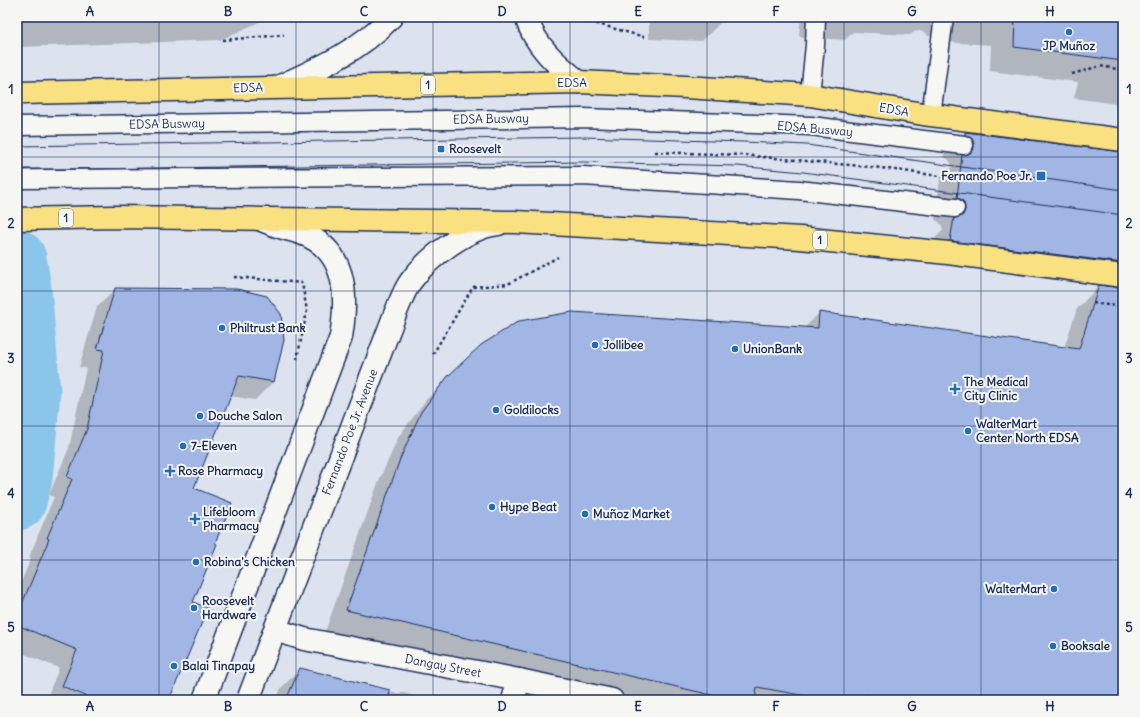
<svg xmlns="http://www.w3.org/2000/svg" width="1140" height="717" font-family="Delius,sans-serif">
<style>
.shadow{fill:#0003}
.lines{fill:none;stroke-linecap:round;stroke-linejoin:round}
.river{stroke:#89c6e9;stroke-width:59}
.building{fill:#a1b6e4;stroke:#1b2f5e}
.service-casing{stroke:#1b2f5e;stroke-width:21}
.minor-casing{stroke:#1b2f5e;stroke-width:25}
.secondary-casing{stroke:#1b2f5e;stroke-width:25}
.trunk-casing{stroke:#1b2f5e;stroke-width:25}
.path{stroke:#1b2f5e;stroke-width:2.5;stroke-dasharray:3 3;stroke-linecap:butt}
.service{stroke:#f6f6f2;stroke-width:18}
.minor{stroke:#f6f6f2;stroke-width:22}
.secondary{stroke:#f6f6f2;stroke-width:22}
.trunk{stroke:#f9e181;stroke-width:22}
.tram{stroke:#1b2f5e;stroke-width:1}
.grid{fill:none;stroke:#1b2f5e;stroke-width:1;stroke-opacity:0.55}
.poi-dot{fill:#1f6fb2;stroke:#f6f6f2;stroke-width:1.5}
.labels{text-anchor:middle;stroke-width:4;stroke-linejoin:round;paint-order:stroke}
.shield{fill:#f6f6f2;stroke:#5d6b8a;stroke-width:1}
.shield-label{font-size:11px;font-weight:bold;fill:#1b2f5e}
.poi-label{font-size:12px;font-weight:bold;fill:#1b2f5e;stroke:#f6f6f2;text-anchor:start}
.street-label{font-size:12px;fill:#1b2f5e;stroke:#f6f6f2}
.neatline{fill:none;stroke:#1b2f5e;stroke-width:1.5}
.grid-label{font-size:13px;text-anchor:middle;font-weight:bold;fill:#1b2f5e}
</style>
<rect width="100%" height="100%" fill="#dce3ee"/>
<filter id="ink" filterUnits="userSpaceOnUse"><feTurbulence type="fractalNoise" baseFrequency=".025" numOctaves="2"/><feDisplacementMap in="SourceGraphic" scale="8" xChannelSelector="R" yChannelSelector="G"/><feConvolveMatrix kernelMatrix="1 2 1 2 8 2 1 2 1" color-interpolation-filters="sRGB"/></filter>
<g filter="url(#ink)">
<!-- shadow -->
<g class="shadow">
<path d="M17,17H270L220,40L17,47Z"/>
<path d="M649,17H726L702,41L649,39Z"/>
<path d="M801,17H1123V105L1074,98L1078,82L990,71L991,45L947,42L948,37L928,36L926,33L920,31L914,32L910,35L853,32L845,40L801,37L799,35Z"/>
<path d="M966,133L1113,152L1123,142V700H616L325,632L378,483L399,436L426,400L449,377L804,328L819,313L1064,348L1077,309L1100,285L929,263L932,242L943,230L942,226L939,222L935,220L940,179L952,167L951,163L948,159L943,157V156Z"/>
<path d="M116,289L283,340L273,382L255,400L230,396L193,489L214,544L192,603L167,700H46L59,668L17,651V592L31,558L29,557L54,497L49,495L69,448L86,368L79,367L97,307Z"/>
<path d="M301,669L400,694L401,692L427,700H276L281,688Z"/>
</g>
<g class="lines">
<!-- river -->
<path class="river" d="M17,259L22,289L31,392L23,478L17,501"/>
</g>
<!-- building -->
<g class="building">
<path d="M1015,17H1123V61L1014,47Z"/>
<path d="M965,132L1123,152V263L950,241L954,218L960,217L963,215L965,210L964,203L962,200L957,198L962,155L968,154L973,151L974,147L973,141L970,136L965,135Z"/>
<path d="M1099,285L1123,288V700H828L757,687L755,700H733L346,610L400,459L421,412L448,376L481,345L519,321L572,312L818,328L819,312L1079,349Z"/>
<path d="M115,288L237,289L267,296L281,314L284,340L274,382L239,376L194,488L232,503L215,543L217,544L193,602L208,608L169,700H95L62,686L77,650L17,625V616L49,539L47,538L72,479L67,477L87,429L104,350L97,349Z"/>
<path d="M300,668L390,690L389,700H286Z"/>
</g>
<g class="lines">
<defs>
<g id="service">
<path d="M810,95L815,45L816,17"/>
<path d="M931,115L944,17"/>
<path d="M17,126L584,118L811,126L964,145"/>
<path d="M17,179L583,176L799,190L955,208"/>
</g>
<g id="minor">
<path d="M275,630L304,639L519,680L612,700"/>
<path d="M513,700L519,680"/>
</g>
<g id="secondary">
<path d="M526,17C535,46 556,64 579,82"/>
<path d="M278,87C318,69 361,50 391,17"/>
<path d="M204,700L341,337C347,300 348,256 310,237C303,233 295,231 287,229C279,227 271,224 264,221"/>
<path d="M248,700L395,314C400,303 404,290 411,281C428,257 469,227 498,224"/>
</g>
<g id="trunk">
<path d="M17,93L579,82L686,87L810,95L923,114L1123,140"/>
<path d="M17,219L114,217L515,222L800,238L948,253L1123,276"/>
</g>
</defs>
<!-- service casing -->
<use href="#service" class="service-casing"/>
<!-- minor casing -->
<use href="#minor" class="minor-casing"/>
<!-- secondary casing -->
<use href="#secondary" class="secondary-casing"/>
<!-- trunk casing -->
<use href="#trunk" class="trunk-casing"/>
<!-- path -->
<g class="path">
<path d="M573,17L644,37"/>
<path d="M223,40L284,35"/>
<path d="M1072,74L1100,66L1123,70"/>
<path d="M655,152L742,155L881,168L947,177"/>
<path d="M234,277L302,283L307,311L297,359"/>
<path d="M473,287L508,284L558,257"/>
<path d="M1093,303L1123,307"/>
<path d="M433,354L473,287"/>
<path d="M864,700L865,695L894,700"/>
</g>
<!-- service -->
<use href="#service" class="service"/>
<!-- minor -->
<use href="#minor" class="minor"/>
<!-- secondary -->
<use href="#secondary" class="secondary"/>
<!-- trunk -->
<use href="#trunk" class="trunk"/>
<!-- tram -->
<g class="tram">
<path d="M17,146L583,137L744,142L807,145L1123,190"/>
<path d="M17,170L583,162L737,166L803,172L1123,215"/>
</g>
</g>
</g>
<!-- grid -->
<path class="grid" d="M159,17V700M296,17V700M433,17V700M570,17V700M707,17V700M844,17V700M981,17V700M17,157H1123M17,291H1123M17,426H1123M17,560H1123"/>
<!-- markers -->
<g class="poi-dot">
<circle cx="1069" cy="32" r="4"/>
<rect x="437" y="145" width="8" height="8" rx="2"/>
<rect x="1036" y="171" width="10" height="10" rx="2"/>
<circle cx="222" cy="328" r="4"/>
<circle cx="595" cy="345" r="4"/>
<circle cx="735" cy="349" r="4"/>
<path d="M953 383h4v4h4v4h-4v4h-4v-4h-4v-4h4z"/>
<circle cx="496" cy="410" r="4"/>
<circle cx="200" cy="416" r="4"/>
<circle cx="968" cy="431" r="4"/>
<circle cx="183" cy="446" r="4"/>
<path d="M168 465h4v4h4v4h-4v4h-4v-4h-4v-4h4z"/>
<circle cx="492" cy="507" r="4"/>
<circle cx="585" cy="514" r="4"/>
<path d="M193 513h4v4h4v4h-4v4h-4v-4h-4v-4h4z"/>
<circle cx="196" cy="562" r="4"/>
<circle cx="1054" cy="589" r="4"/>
<circle cx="194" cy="608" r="4"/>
<circle cx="1053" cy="646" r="4"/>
<circle cx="174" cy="666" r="4"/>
</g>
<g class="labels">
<!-- shield labels -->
<g class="shield">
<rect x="421" y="76" width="14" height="18" rx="3"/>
<rect x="59" y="209" width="14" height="18" rx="3"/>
<rect x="813" y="231" width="14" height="18" rx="3"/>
</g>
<g class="shield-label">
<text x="428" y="89">1</text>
<text x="66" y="222">1</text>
<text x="820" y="244">1</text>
</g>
<!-- poi labels -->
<g class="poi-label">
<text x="1069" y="50" text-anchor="middle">JP Muñoz</text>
<text x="449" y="153">Roosevelt</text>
<text x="1032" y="180" text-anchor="end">Fernando Poe Jr.</text>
<text x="230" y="332">Philtrust Bank</text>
<text x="603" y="349">Jollibee</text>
<text x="743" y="353">UnionBank</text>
<text x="964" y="386">The Medical<tspan x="964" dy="14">City Clinic</tspan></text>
<text x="504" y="414">Goldilocks</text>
<text x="208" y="420">Douche Salon</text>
<text x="976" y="428">WalterMart<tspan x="976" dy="14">Center North EDSA</tspan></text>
<text x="191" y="450">7-Eleven</text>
<text x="178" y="475">Rose Pharmacy</text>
<text x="500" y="511">Hype Beat</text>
<text x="203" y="516">Lifebloom<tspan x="203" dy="14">Pharmacy</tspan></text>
<text x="593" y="518">Muñoz Market</text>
<text x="204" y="566">Robina's Chicken</text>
<text x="1046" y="593" text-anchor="end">WalterMart</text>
<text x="202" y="605">Roosevelt<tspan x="202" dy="14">Hardware</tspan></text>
<text x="1061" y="650">Booksale</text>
<text x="182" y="670">Balai Tinapay</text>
</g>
<!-- street labels -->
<g class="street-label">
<text x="572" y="87">EDSA</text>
<text transform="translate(248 88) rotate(-2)" y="4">EDSA</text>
<text transform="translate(894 110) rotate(10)" y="4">EDSA</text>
<text transform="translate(491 119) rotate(-1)" y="4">EDSA Busway</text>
<text transform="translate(167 124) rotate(-1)" y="4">EDSA Busway</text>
<text transform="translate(815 129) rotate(5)" y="4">EDSA Busway</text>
<text transform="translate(350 432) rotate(-69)" y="4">Fernando Poe Jr. Avenue</text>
<text transform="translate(443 666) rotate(11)" y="4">Dangay Street</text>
</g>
</g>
<!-- margin -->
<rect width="1140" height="717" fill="none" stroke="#f6f6f2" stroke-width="44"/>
<rect x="22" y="22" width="1096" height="673" class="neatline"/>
<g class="grid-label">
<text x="90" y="16">A</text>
<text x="228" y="16">B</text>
<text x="364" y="16">C</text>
<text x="502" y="16">D</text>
<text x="638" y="16">E</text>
<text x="776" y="16">F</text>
<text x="912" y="16">G</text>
<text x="1050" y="16">H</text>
<text x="11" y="94">1</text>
<text x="1129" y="94">1</text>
<text x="11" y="228">2</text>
<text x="1129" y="228">2</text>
<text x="11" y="363">3</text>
<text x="1129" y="363">3</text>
<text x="11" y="498">4</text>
<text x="1129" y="498">4</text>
<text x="11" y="632">5</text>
<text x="1129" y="632">5</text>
<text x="90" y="711">A</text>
<text x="228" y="711">B</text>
<text x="364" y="711">C</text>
<text x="502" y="711">D</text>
<text x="638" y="711">E</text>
<text x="776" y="711">F</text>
<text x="912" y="711">G</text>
<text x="1050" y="711">H</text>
</g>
</svg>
